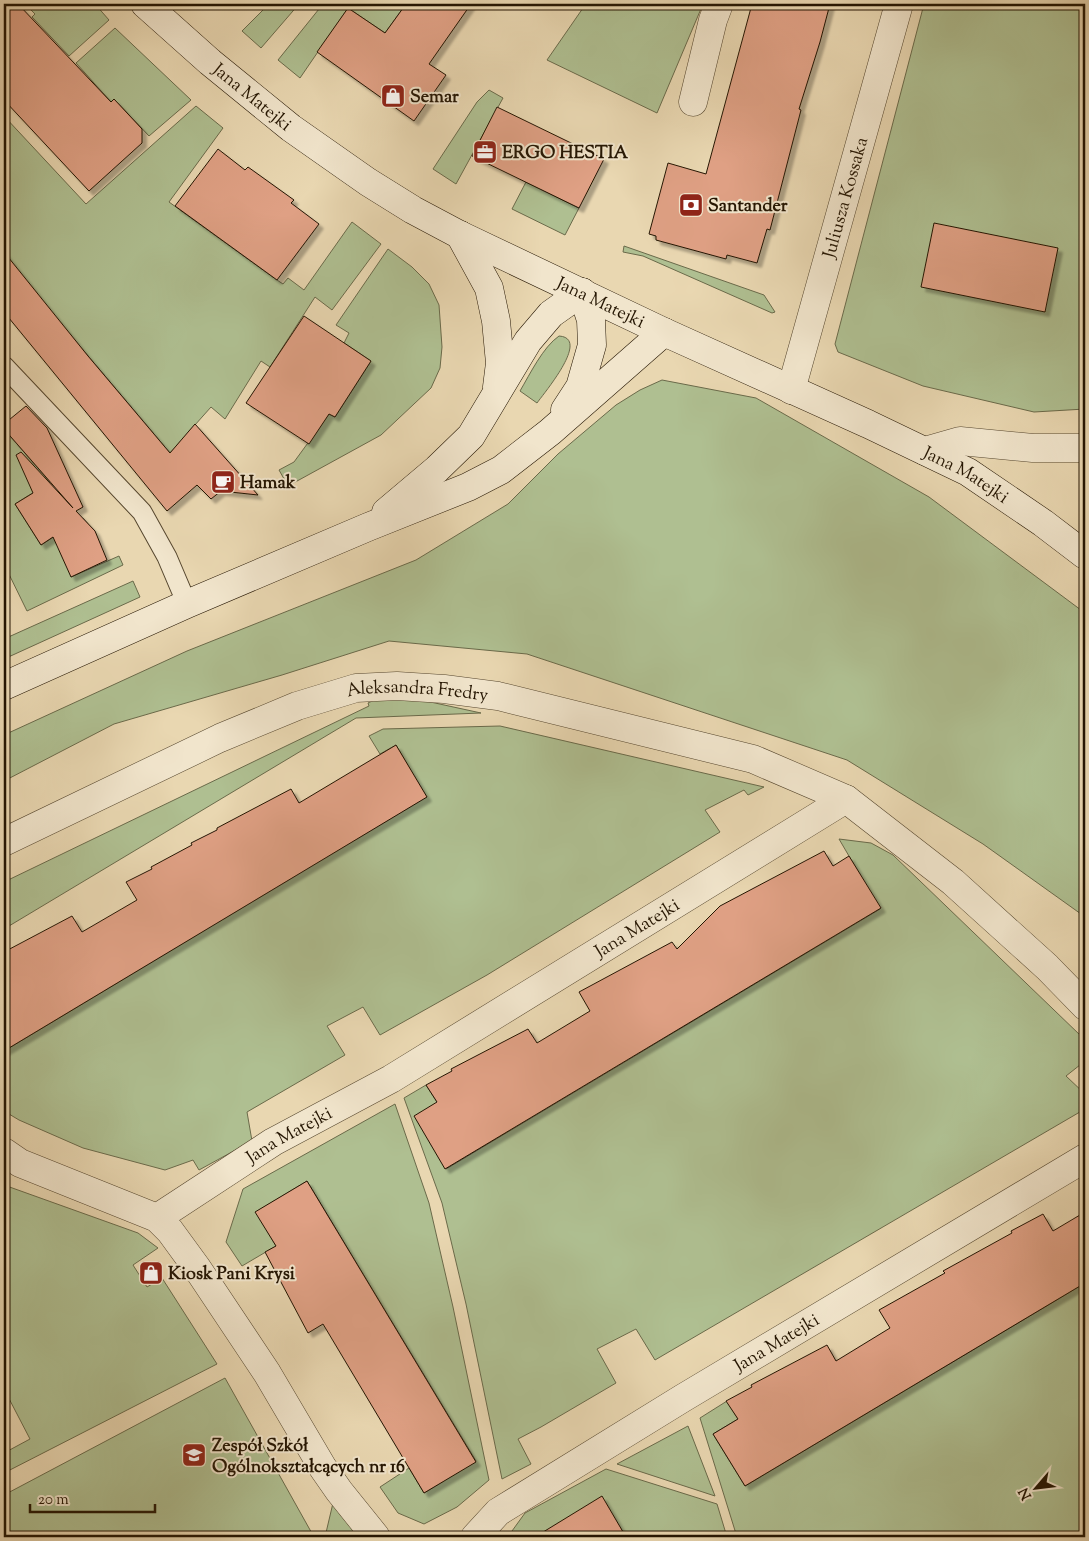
<svg xmlns="http://www.w3.org/2000/svg" width="1089" height="1541" font-family="'Sorts Mill Goudy',serif">
<style>
.green{fill:#afbf91;stroke:#6a6a4a}
.building{fill:#dfa084;stroke:#241502;filter:url(#shadow)}
.lines{fill:none;stroke-linecap:round;stroke-linejoin:round}
.lane-casing{stroke:#55462e;stroke-width:21}
.street-casing{stroke:#55462e;stroke-width:29}
.secondary-casing{stroke:#241502;stroke-width:29}
.lane{stroke:#f1e5cc;stroke-width:19}
.street{stroke:#f1e5cc;stroke-width:28}
.secondary{stroke:#f1e5cc;stroke-width:28}
.labels{text-anchor:middle;stroke-width:4;stroke-linejoin:round;paint-order:stroke}
.poi-label{font-size:18px;font-weight:bold;fill:#241502;stroke:#f1e5cc;text-anchor:start}
.street-label{font-size:18px;fill:#241502;stroke:#f1e5cc}
</style>
<defs>
<filter id="shadow"><feDropShadow dx="4.5" dy="4.5" stdDeviation="1" flood-color="#0004"/></filter>
</defs>
<rect width="100%" height="100%" fill="#e9d7b1"/>
<filter id="stains"><feTurbulence type="fractalNoise" baseFrequency=".004" numOctaves="4"/><feColorMatrix values="0 0 0 0 .2 0 0 0 0 .09 0 0 0 0 .02 0 0 0 .5 -.17"/></filter>
<radialGradient id="worn" r=".72"><stop offset=".6" stop-color="#630" stop-opacity="0"/><stop offset="1" stop-color="#630" stop-opacity=".3"/></radialGradient>
<!-- green -->
<g class="green">
<path d="M25,4H95L109,20L69,56L32,17L35,14Z"/>
<path d="M269,4H299L261,48L242,31Z"/>
<path d="M323,4H406L385,33L348,8L300,78L278,60Z"/>
<path d="M577,4H703L657,113L547,60L583,8Z"/>
<path d="M924,4H1085V409L1034,412L923,386L838,352L835,344Z"/>
<path d="M115,28L191,100L149,136L114,99L111,102L76,63Z"/>
<path d="M489,90L503,98L456,184L433,169L477,102Z"/>
<path d="M196,106L223,128L169,202L277,280L283,284L288,278L304,290L352,222L381,244L332,310L315,297L270,367L261,361L225,419L211,407L170,453L13,267L4,259V116L86,204Z"/>
<path d="M526,182L579,208L565,235L512,209Z"/>
<path d="M624,246L764,295L775,312L772,313L643,256L623,252Z"/>
<path d="M388,249L412,267L429,284L439,305L442,347L440,368L431,388L381,435L288,486L279,470L294,462L329,414L335,417L371,361L344,343L349,333L336,325Z"/>
<path d="M559,336C591,338 544,393 537,403L520,391C530,374 543,347 559,336Z"/>
<path d="M662,380L756,398L929,497L1085,613V919L1081,914L983,844L847,760L527,654L389,641L282,675L114,724L4,781V735L187,651L416,560L508,504L558,454L616,405L640,390Z"/>
<path d="M4,429L50,482L15,504L41,545L83,518L94,531L71,577L119,556L123,565L27,611L4,564Z"/>
<path d="M133,581L140,597L4,659V639Z"/>
<path d="M389,693L481,713L356,718L4,929V882L369,706L368,703Z"/>
<path d="M500,726L764,787L748,795L744,790L705,810L720,832L487,975L380,1035L363,1007L327,1026L345,1055L247,1112L252,1141L199,1170L193,1160L165,1170L83,1148L19,1120L4,1111V1051L426,797L396,745L380,754L369,736L383,729Z"/>
<path d="M839,839L871,843L893,855L1080,1035L1085,1041V1061L1066,1076L1085,1094V1109L655,1360L636,1329L597,1349L616,1383L541,1427L518,1439L531,1464L502,1479L466,1304L442,1203L404,1098L426,1085L437,1102L446,1169L880,909Z"/>
<path d="M395,1104L429,1203L453,1307L489,1480L457,1507L424,1524L398,1513L380,1487L409,1468L424,1493L476,1461L307,1181L256,1212L276,1246L242,1266L226,1242L243,1189Z"/>
<path d="M4,1185L138,1233L158,1248L133,1265L147,1287L162,1278L217,1364L4,1473V1453L30,1439L4,1389Z"/>
<path d="M1085,1283V1537H737L700,1418L727,1401L738,1419L713,1434L745,1486Z"/>
<path d="M225,1378L314,1537H4V1495Z"/>
<path d="M688,1426L715,1496L617,1464Z"/>
<path d="M606,1469L717,1504L727,1537H626L601,1497L551,1530L555,1537H512V1531L525,1513Z"/>
<path d="M333,1503L360,1537H325Z"/>
</g>
<!-- building -->
<g class="building">
<path d="M4,4H18L111,102L114,99L142,129V143L89,191L4,100Z"/>
<path d="M406,4H471L429,64L446,75L414,121L317,52L348,8L385,33Z"/>
<path d="M752,4H830L820,42L799,109L801,110L770,230L767,229L757,263L727,255L726,259L656,240V236L649,234L668,163L706,174Z"/>
<path d="M497,107L604,159L579,208L472,156Z"/>
<path d="M218,149L245,170L248,167L294,200L291,203L319,224L277,280L175,206Z"/>
<path d="M934,223L1058,248L1045,312L921,287Z"/>
<path d="M4,252L88,356L170,453L195,424L258,495L221,491L211,499L197,485L167,511L4,312Z"/>
<path d="M304,316L371,361L335,417L329,414L309,444L246,403Z"/>
<path d="M26,406L47,428L83,507L76,511L95,531L107,560L71,577L53,537L41,545L15,504L33,493L16,455L21,452L73,508L4,429V424Z"/>
<path d="M396,745L427,797L4,1051V952L72,916L82,932L137,900L126,882L152,869L151,867L192,845L191,843L217,830V828L291,789L299,803Z"/>
<path d="M824,851L833,866L849,856L881,908L445,1169L414,1116L437,1102L426,1085L452,1071L451,1069L528,1029L537,1043L590,1011L579,992L672,942L677,949L720,906Z"/>
<path d="M307,1181L476,1462L424,1493L323,1324L308,1333L265,1252L276,1246L255,1212Z"/>
<path d="M1085,1212V1283L745,1486L713,1434L738,1419L726,1401L752,1387L751,1385L827,1345L836,1361L890,1328L879,1310L945,1273L943,1271L1012,1233L1011,1231L1043,1214L1053,1231Z"/>
<path d="M602,1496L626,1537H535Z"/>
</g>
<g class="lines">
<defs>
<path id="lane" d="M4,366L142,512L167,557L187,604"/>
<g id="street">
<path d="M693,102L713,20L719,4"/>
<path id="s1" d="M791,390L899,4"/>
<path d="M925,451L960,441L1033,448H1085"/>
<path id="s2" d="M4,842L220,738L297,706L356,688L397,686L444,689L498,696L753,759L846,799L953,882L1047,967L1085,1006"/>
<path d="M4,1152L20,1163L157,1218L170,1231L197,1268L267,1373L323,1468L339,1491L376,1537"/>
<path id="s3" d="M157,1218L273,1142L391,1079L846,799"/>
<path id="s4" d="M475,1537L498,1512L683,1398L1085,1158"/>
</g>
<g id="secondary">
<path id="s5" d="M145,4L210,62L291,128L368,182L413,210L460,235L664,332L868,424L968,472L1043,523L1085,555"/>
<path d="M460,235L489,288L496,321L500,363L497,387"/>
<path d="M565,410L580,387L592,345L591,320L582,292"/>
<path d="M386,512L437,469L471,436L528,341L551,314L582,292"/>
<path d="M4,686L187,604L368,527L468,487L501,470L550,432L664,332"/>
</g>
</defs>
<!-- lane casing -->
<use href="#lane" class="lane-casing"/>
<!-- street casing -->
<use href="#street" class="street-casing"/>
<!-- secondary casing -->
<use href="#secondary" class="secondary-casing"/>
<!-- lane -->
<use href="#lane" class="lane"/>
<!-- street -->
<use href="#street" class="street"/>
<!-- secondary -->
<use href="#secondary" class="secondary"/>
</g>
<!-- icons -->
<defs>
<symbol id="shop-square" viewBox="-11 -11 22 22"><rect x="-9" y="-9" width="18" height="18" rx="4" fill="#8f2418" stroke="#f1e5cc"/><path d="M-5-2.5h2.3a2.7 3.5 0 0 1 5.4 0H5L5.5 6h-11ZM-1.5-2.5h3a1.5 2.3 0 0 0-3 0Z" fill="#fff"/></symbol>
<symbol id="office-square" viewBox="-11 -11 22 22"><rect x="-9" y="-9" width="18" height="18" rx="4" fill="#8f2418" stroke="#f1e5cc"/><path d="M-6-3h4V-5.5h4V-3h4V5H-6ZM-1-4.5V-3h2v-1.5ZM-6 0V1H6V0Z" fill="#fff"/></symbol>
<symbol id="bank-square" viewBox="-11 -11 22 22"><rect x="-9" y="-9" width="18" height="18" rx="4" fill="#8f2418" stroke="#f1e5cc"/><path d="M-6-4H6V4H-6ZM0-2.3a2.3 2.3 0 1 0 0 4.6a2.3 2.3 0 1 0 0-4.6Z" fill="#fff"/></symbol>
<symbol id="cafe-square" viewBox="-11 -11 22 22"><rect x="-9" y="-9" width="18" height="18" rx="4" fill="#8f2418" stroke="#f1e5cc"/><path d="M-5.5-4.5H6V0H3Q3 3.5 0 3.5H-2.5Q-5.5 3.5-5.5 0ZM3-3.2v2h1.7v-2ZM-6 4.5H4V6H-6Z" fill="#fff"/></symbol>
<symbol id="school-square" viewBox="-11 -11 22 22"><rect x="-9" y="-9" width="18" height="18" rx="4" fill="#8f2418" stroke="#f1e5cc"/><path d="M0-5L7-2L0 1L-7-2ZM-4 1L0 2.5L4 1V4Q0 6-4 4Z" fill="#fff"/></symbol>
</defs>
<g fill-rule="evenodd">
<use href="#shop-square" x="379" y="82" width="28" height="28"/>
<use href="#office-square" x="471" y="138" width="28" height="28"/>
<use href="#bank-square" x="677" y="191" width="28" height="28"/>
<use href="#cafe-square" x="209" y="468" width="28" height="28"/>
<use href="#shop-square" x="137" y="1259" width="28" height="28"/>
<use href="#school-square" x="180" y="1441" width="28" height="28"/>
</g>
<g class="labels">
<!-- poi labels -->
<g class="poi-label">
<text x="410" y="102">Semar</text>
<text x="502" y="158">ERGO HESTIA</text>
<text x="708" y="211">Santander</text>
<text x="240" y="488">Hamak</text>
<text x="168" y="1279">Kiosk Pani Krysi</text>
<text x="212" y="1451">Zespół Szkół<tspan x="212" dy="21">Ogólnokształcących nr 16</tspan></text>
</g>
<!-- street labels -->
<g class="street-label">
<text dy="6" stroke="none"><textPath href="#s5" startOffset="142">Jana Matejki</textPath></text>
<text dy="6" stroke="none"><textPath href="#s1" startOffset="200">Juliusza Kossaka</textPath></text>
<text dy="6" stroke="none"><textPath href="#s5" startOffset="548">Jana Matejki</textPath></text>
<text dy="6" stroke="none"><textPath href="#s5" startOffset="952">Jana Matejki</textPath></text>
<text dy="6" stroke="none"><textPath href="#s2" startOffset="446">Aleksandra Fredry</textPath></text>
<text dy="6" stroke="none"><textPath href="#s3" startOffset="561">Jana Matejki</textPath></text>
<text dy="6" stroke="none"><textPath href="#s3" startOffset="156">Jana Matejki</textPath></text>
<text dy="6" stroke="none"><textPath href="#s4" startOffset="360">Jana Matejki</textPath></text>
</g>
</g>
<!-- margin -->
<rect width="1089" height="1541" fill="none" stroke="#e9d7b1" stroke-width="20"/>
<rect x="5" y="5" width="1079" height="1531" fill="none" stroke="#241502" stroke-width="2.5"/>
<rect x="10" y="10" width="1069" height="1521" fill="none" stroke="#241502"/>
<!-- north arrow -->
<g transform="translate(1036 1488) rotate(242)" stroke="#f1e5cc" stroke-width="4" paint-order="stroke">
<path d="M0-4L9 19L0 12L-9 19Z" fill="#241502"/>
<text y="-8" font-size="14" font-weight="bold" text-anchor="middle" fill="#241502">N</text>
</g>
<!-- scale -->
<path d="M30 1504v8h125v-8" fill="none" stroke="#241502" stroke-width="2.5"/>
<text x="38" y="1504" font-size="15" fill="#241502" stroke="#f1e5cc" stroke-width="4" paint-order="stroke">20 m</text>
<rect width="100%" height="100%" filter="url(#stains)"/>
<rect width="100%" height="100%" fill="url(#worn)"/>
</svg>
